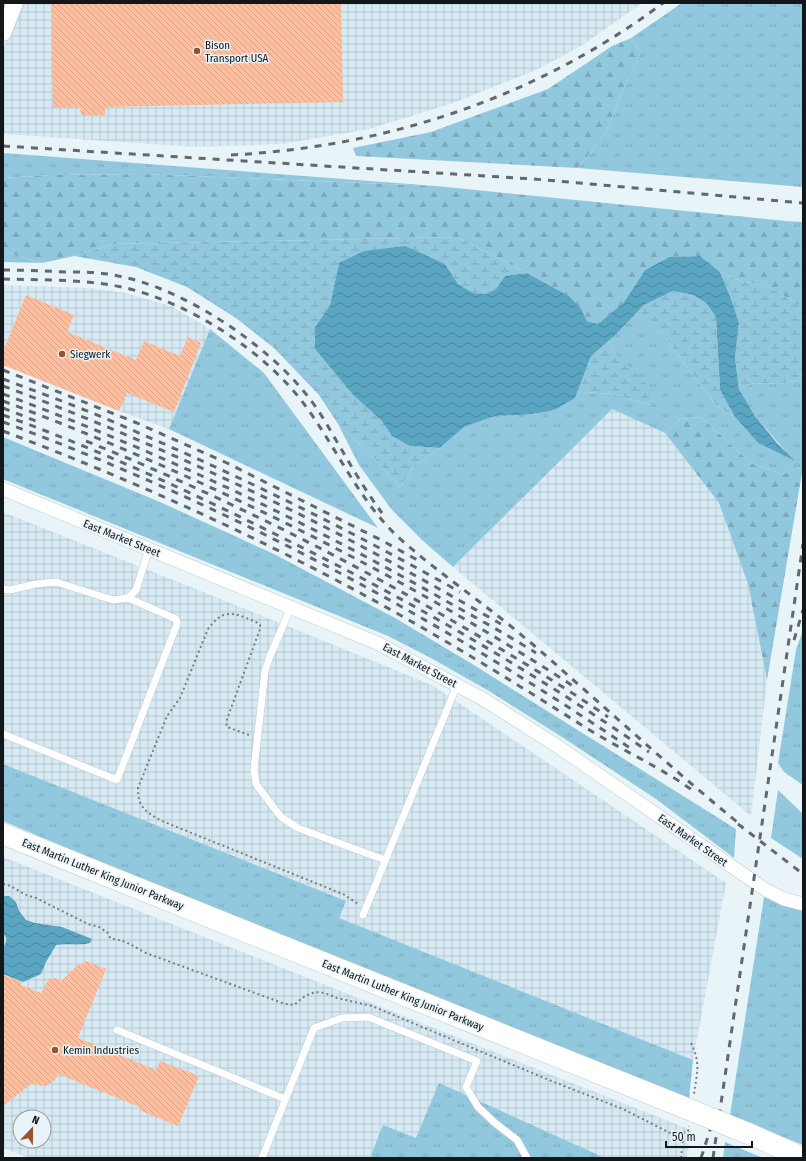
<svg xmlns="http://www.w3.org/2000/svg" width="806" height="1161" font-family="'Fira Sans Condensed',sans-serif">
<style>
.industrial{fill:url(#industrial-grid);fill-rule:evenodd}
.grass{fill:url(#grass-tufts)}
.forest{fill:url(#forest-firs)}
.wetland{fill:url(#wetland-marsh)}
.water{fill:url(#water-waves)}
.building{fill:url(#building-back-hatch)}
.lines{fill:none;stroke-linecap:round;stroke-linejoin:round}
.service-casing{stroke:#c1ccd1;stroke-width:8}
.minor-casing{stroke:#c1ccd1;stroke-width:14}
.tertiary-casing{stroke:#c1ccd1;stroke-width:18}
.primary-casing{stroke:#c1ccd1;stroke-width:22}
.path{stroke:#777d81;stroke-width:2;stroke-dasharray:2 3;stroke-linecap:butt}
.service{stroke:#fff;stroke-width:7}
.minor{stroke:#fff;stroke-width:13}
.tertiary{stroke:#fff;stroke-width:16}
.primary{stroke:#fff;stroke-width:21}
.rail{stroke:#62686b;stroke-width:3;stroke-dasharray:7 7;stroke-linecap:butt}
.primary-bridge-casing{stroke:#c1ccd1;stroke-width:22;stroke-linecap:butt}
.primary-bridge{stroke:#fff;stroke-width:21}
.poi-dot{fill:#99522b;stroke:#e9f4f9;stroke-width:1.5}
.labels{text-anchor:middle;stroke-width:3;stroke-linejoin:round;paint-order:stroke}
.poi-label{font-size:11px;fill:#141719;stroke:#e9f4f9;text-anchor:start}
.street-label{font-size:11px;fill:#141719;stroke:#e9f4f9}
</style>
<defs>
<pattern id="industrial-grid" width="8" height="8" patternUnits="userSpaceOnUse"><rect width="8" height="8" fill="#d7eaf3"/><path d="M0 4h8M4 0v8" fill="none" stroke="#b8c8d0"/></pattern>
<pattern id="grass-tufts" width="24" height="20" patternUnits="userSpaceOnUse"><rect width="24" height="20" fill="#91c8de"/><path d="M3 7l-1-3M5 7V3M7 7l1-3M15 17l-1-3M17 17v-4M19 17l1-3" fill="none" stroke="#7cabbe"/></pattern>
<pattern id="forest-firs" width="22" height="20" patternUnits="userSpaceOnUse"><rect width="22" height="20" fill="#91c8de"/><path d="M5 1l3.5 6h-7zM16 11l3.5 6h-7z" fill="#7cabbe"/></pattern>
<pattern id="wetland-marsh" width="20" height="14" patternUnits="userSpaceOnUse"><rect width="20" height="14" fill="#91c8de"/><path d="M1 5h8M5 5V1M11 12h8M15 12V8" fill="none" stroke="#7cabbe"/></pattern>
<pattern id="water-waves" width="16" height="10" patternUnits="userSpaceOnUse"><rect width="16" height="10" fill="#5aa5c2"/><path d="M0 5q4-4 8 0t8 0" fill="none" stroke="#49859d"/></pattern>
<pattern id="building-back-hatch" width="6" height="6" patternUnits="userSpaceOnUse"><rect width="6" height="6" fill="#ffbe9e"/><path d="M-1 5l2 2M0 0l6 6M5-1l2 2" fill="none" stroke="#daa388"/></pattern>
</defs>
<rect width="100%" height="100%" fill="#e9f4f9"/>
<!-- industrial -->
<g class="industrial">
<path d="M21,3H642L581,46L536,70L453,103L369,129L282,144L196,147L3,134V49Z"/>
<path d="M3,285L89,288L126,293L171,306L210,329L169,429L119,411L3,365Z"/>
<path d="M612,409L665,433L719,503L748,584L767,680L751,816L453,567Z"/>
<path d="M3,512L211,595L432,685L726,883L693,1060L338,918L346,901L3,764Z"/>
<path d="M3,857L691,1130L687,1158H29L3,1148ZM20,1117H44V1141H20Z"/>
</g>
<!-- grass -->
<g class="grass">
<path d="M682,3H803V187L578,168L605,134L624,88L641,52L631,38Z"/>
<path d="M3,153L436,186L145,174L50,175L3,178Z"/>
<path d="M786,221L803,222V230Z"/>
<path d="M3,249L14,255L42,263L3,262Z"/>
<path d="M634,314L663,335L692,374L717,406L735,417L758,443L793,460L755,416L739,389L754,383L780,384L799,380L803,371V467L783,474L751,463L701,417L680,419L665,433L612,409L453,567L422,540L392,510L359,465L338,424L375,459L400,487L414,466L440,448L464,427L495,416L523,415L546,412L585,392L612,394L651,405L613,351L608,341Z"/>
<path d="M210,329L264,373L378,528L169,429Z"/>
<path d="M3,437L160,502L274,554L395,618L469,662L736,829L734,858L656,799L565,739L489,691L431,658L388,636L3,479Z"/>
<path d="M803,630V785L784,772L778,763L796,650Z"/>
<path d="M3,764L346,901L339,918L693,1060L689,1099L136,877L3,821Z"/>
<path d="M778,790L803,814V859L771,838Z"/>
<path d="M764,897L803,911V1145L730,1115Z"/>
<path d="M439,1083L605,1158H370L383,1125L416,1138Z"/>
<path d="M725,1142L763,1158H723Z"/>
</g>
<!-- forest -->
<g class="forest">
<path d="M631,38L641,52L624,88L605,134L578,168L356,156L353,148L431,132L548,89L612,46Z"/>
<path d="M145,174L436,186L786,221L803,230V308L770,287L738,280L720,272L700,256L669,257L645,270L624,302L598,324L587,321L581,310L569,296L527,273L457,237L113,244L74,256L42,263L14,255L3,249V178L50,175Z"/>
<path d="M701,417L751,463L783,474L803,467L767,680L748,584L719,503L665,433L680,419Z"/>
</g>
<!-- wetland -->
<g class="wetland">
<path d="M457,237L527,273L505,276L496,289L486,295L473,293L458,284L445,264L339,263L330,305L315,327V349L353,395L381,420L392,436L410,446L440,448L414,466L400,487L375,459L338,424L319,395L274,348L236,318L187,287L136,267L74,256L113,244Z"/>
<path d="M720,272L738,280L770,287L803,308V371L799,380L780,384L754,383L739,389L735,358L739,323L732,301Z"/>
<path d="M673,291L693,295L706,303L716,317L720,390L735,417L717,406L692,374L663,335L634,315L644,305Z"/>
<path d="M608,341L613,351L652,389L657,397L651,405L612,394L585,392L575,398L591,356Z"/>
</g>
<!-- water -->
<g class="water">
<path d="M405,246L445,264L458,284L473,293L486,294L496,289L505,276L527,273L569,296L581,309L587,321L598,324L624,302L645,270L669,257L700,256L720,272L732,301L739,323L735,358L739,389L755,416L777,443L795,461L758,443L735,417L720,390L716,317L706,303L693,295L673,291L644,305L613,337L591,356L575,398L556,409L546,412L523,415L495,416L464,427L440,448L410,446L392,436L381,420L353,395L315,349V327L330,305L339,263L364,251Z"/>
<path d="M3,896H9L16,902L19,911L26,920L35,923L62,927L92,939L90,943C79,946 68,943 56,945L46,962L41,974L23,982L3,974C3,966 2,958 3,950C4,943 10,941 3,933Z"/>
</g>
<!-- building -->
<g class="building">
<path d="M51,3H341L343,102L105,107V115H81L80,107L53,108Z"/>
<path d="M26,295L74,315L67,332L136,360L144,341L180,356L188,337L201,343L174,412L127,393L119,411L3,365V352Z"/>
<path d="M86,961L106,969L78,1038L156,1070L160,1061L199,1076L178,1126L139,1110L140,1107L58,1074L55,1080L46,1086L31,1084L3,1106V975L22,982L21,985L41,993L49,979L56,978L61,981L80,963L82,965Z"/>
</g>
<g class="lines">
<defs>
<g id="service">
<path d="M3,589L10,590L36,584L56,582L113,600L128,598L136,590L149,549"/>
<path d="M291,607L270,656L265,671L254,769L256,784L281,817L298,828L385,860"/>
<path d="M3,734L117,780L177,624L176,619L128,598"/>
<path d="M363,915L457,685"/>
<path d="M117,1030L285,1099"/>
<path d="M262,1158L314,1028L342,1018L368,1017L477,1061L466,1087L478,1107L495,1123L517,1140L527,1158"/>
</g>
<path id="minor" d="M3,489L377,643L483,699L557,746L766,890L784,899L803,904"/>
<path id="tertiary" d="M3,33L15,3"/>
<g id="primary">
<path d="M3,834L683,1107"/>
<path d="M752,1135L803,1158"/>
</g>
</defs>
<!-- service casing -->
<use href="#service" class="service-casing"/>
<!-- minor casing -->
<use href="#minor" class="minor-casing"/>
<!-- tertiary casing -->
<use href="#tertiary" class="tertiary-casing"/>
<!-- primary casing -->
<use href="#primary" class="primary-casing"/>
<!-- path -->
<g class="path">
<path d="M249,735L230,728L227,727L226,722L260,629V625C256,621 251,620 246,618C228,610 219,614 208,629L180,698L167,716L138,788C137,807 147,813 162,821L345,895L358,904"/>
<path d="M3,884C14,885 22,896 34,897L88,924L99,927L107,932L111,939C125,939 134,947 146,953L285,1004L294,1005L305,996L315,992L325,993L337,998L372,1006L549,1080L623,1109L672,1134H681L688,1131L689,1126"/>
<path d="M691,1043C701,1064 697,1072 694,1094"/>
<path d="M681,1158L683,1140L681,1134"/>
</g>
<!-- service -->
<use href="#service" class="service"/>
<!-- minor -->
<use href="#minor" class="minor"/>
<!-- tertiary -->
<use href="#tertiary" class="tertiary"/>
<!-- primary -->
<use href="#primary" class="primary"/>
<!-- rail -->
<g class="rail">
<path d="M3,146L534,179L803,203"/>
<path d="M231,155C387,147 538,97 663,3"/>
<path d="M3,270C24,270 45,271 67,272C84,272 101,272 118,276C183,288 269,345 309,398C322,414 332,434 343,452C355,473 368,494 382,513"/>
<path d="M3,279C42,280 83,279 122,287C189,302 267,352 307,408C338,451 359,500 398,537C438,573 484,603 525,638C546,655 566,674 587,692C638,737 689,783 742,826"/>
<path d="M3,370L137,423L227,463L381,540L421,562"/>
<path d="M3,379C46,395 90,411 132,430C244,478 354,532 460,592"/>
<path d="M3,386C103,423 201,466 297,513C366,547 434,586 501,624"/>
<path d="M3,394C151,449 294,515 432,593C467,613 503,632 536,653"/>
<path d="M3,401C202,476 395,570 573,686"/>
<path d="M3,408L41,423"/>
<path d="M3,415C100,450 193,493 285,539C411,601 534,672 649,752"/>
<path d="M3,422C226,504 437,617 633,750"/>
<path d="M3,431C106,470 207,514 305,564C400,612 490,667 580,724C617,748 659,766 695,792"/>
<path d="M86,441C210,491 330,550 446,617C501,649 556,681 608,717"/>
<path d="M794,640L803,610"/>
<path d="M738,824L803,874"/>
<path d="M701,1158L715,1115"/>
<path d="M713,1158L803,544"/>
</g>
<defs>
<path id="primary-bridge" d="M683,1107L752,1135"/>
</defs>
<!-- primary-bridge casing -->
<use href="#primary-bridge" class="primary-bridge-casing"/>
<!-- primary-bridge -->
<use href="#primary-bridge" class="primary-bridge"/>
</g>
<!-- markers -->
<g class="poi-dot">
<circle cx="197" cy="51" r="4"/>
<circle cx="62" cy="354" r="4"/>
<circle cx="55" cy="1050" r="4"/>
</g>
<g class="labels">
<!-- poi labels -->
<g class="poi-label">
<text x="205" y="49">Bison<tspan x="205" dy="13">Transport USA</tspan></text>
<text x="70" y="358">Siegwerk</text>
<text x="63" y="1054">Kemin Industries</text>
</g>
<!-- street labels -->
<g class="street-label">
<text transform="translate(122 538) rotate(22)" y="4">East Market Street</text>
<text transform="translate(420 665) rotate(28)" y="4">East Market Street</text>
<text transform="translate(693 840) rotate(35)" y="4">East Market Street</text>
<text transform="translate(103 874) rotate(22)" y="4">East Martin Luther King Junior Parkway</text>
<text transform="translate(403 995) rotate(22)" y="4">East Martin Luther King Junior Parkway</text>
</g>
</g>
<!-- border -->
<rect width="806" height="1161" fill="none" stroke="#141719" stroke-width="8"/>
<!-- north arrow -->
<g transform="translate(32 1129) rotate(22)"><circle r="19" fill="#e9f4f9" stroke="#949c9f"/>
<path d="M0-3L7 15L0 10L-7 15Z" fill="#99522b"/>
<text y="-6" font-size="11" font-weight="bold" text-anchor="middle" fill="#141719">N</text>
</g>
<!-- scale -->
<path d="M666 1141v6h86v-6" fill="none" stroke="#141719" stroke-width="2"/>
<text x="672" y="1141" font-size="12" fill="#141719" stroke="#e9f4f9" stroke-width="3" paint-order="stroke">50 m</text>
</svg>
